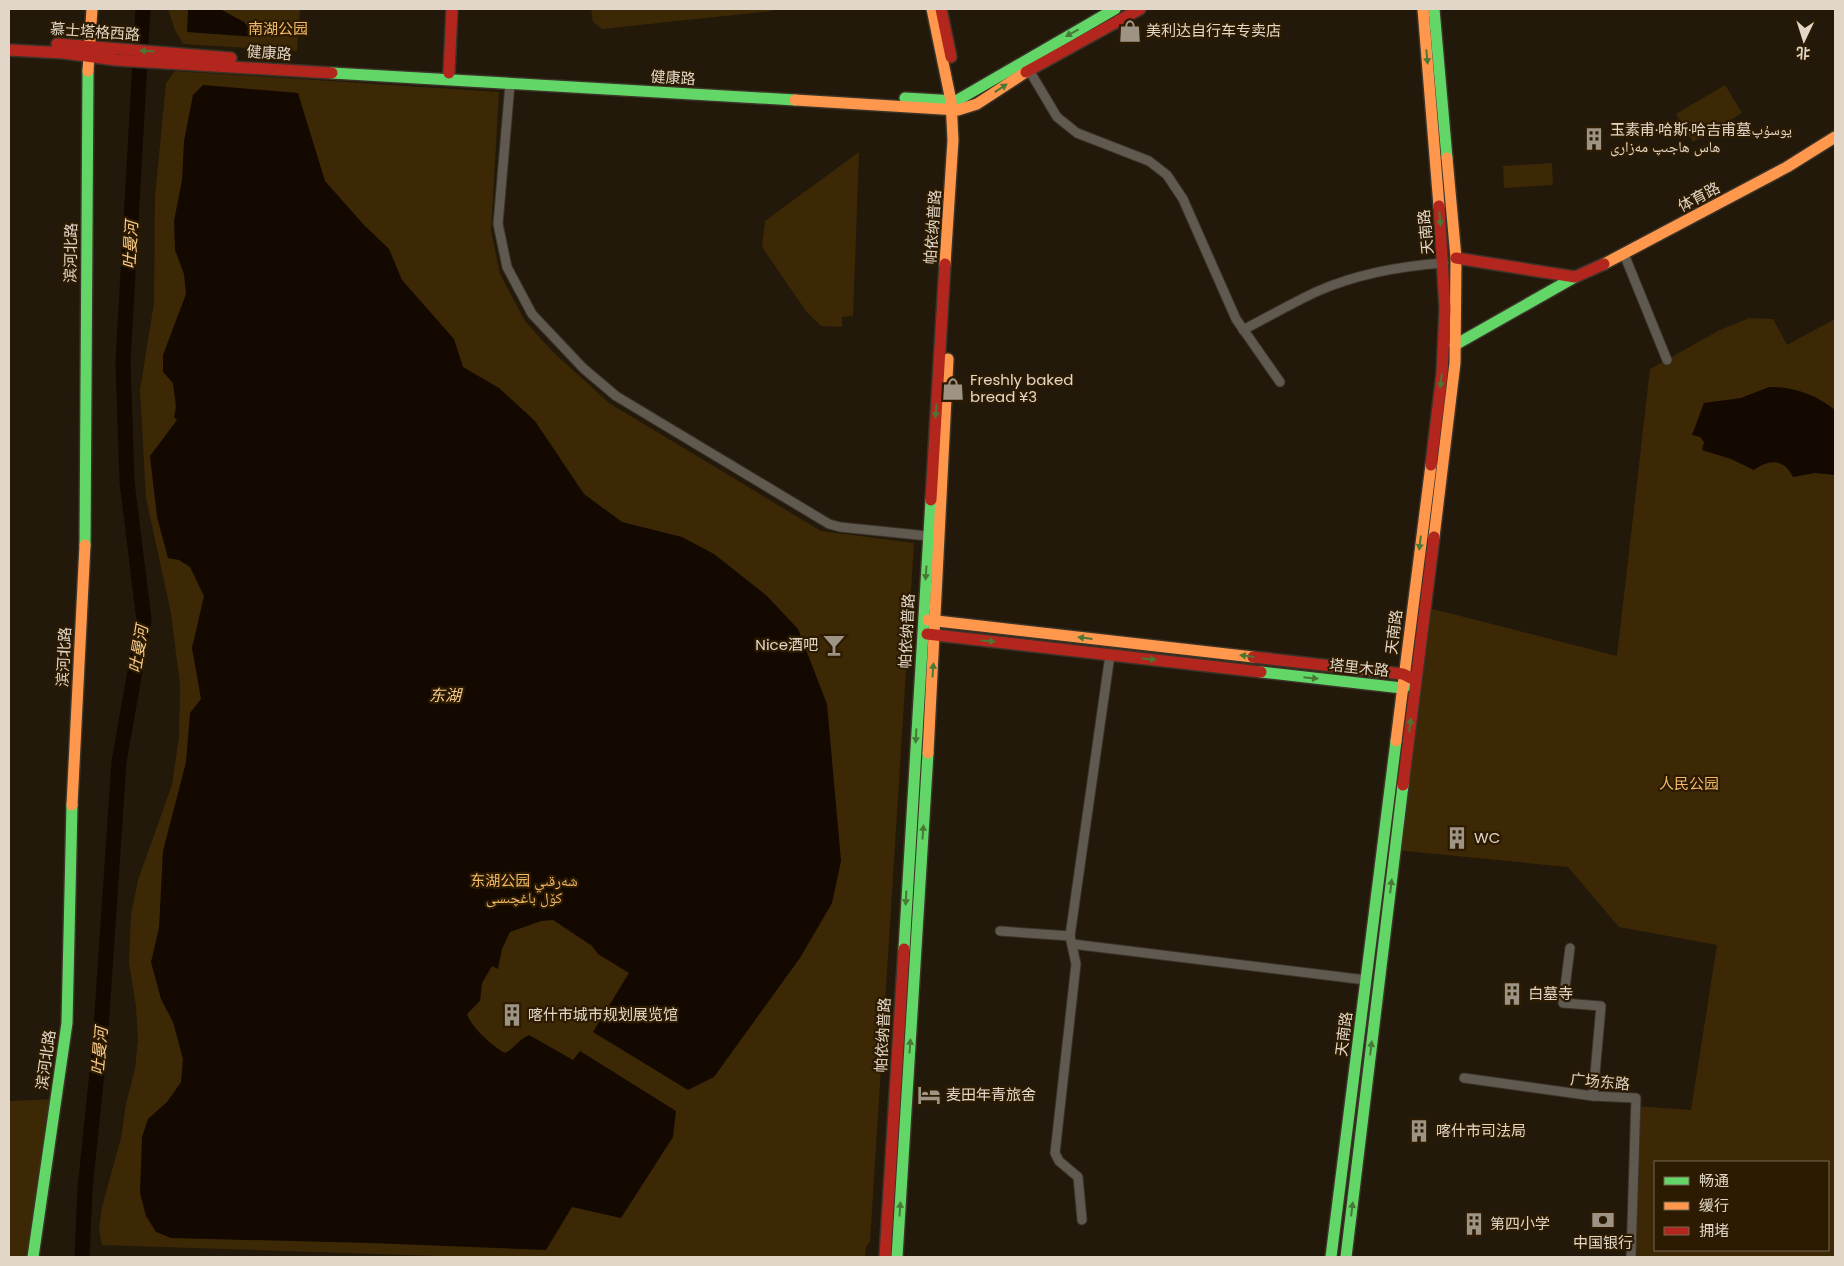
<svg xmlns="http://www.w3.org/2000/svg" width="1844" height="1266" font-family="Poppins,'Noto Naskh Arabic','Noto Sans SC',sans-serif">
<style>
.green{fill:#3d2806;fill-rule:evenodd}
.water{fill:#130901}
.lines{fill:none;stroke-linecap:round;stroke-linejoin:round}
.river{stroke:#130901;stroke-width:15}
.street-casing{stroke:#3b3327;stroke-width:11}
.fast-casing{stroke:#3b3327;stroke-width:14}
.slow-casing{stroke:#3b3327;stroke-width:14}
.jam-casing{stroke:#3b3327;stroke-width:14}
.street{stroke:#5f5950;stroke-width:9}
.fast{stroke:#63d668;stroke-width:11}
.slow{stroke:#ff974d;stroke-width:11}
.jam{stroke:#b3261e;stroke-width:11}
.oneway{fill:#487834}
.labels{text-anchor:middle;stroke-width:4.5;stroke-linejoin:round;paint-order:stroke}
.park-label{font-size:15px;fill:#f2ba67;stroke:#2c1b01}
.poi-label{font-size:15px;fill:#e1d6c7;stroke:#2c1b01;text-anchor:start}
.street-label{font-size:15px;fill:#e1d6c7;stroke:#2c1b01}
.water-label{font-size:16px;font-style:italic;fill:#f9cc8c;stroke:#2c1b01}
</style>
<rect width="100%" height="100%" fill="#22190b"/>
<!-- green -->
<g class="green">
<path d="M168,9H300L297,51L183,44L175,30Z"/>
<path d="M591,9H771L772,11L602,29L593,22Z"/>
<path d="M175,71L499,92L491,231L500,274L525,321L552,351L609,403L821,531L914,543L870,1242L866,1246L865,1257H471L102,1245L99,1230L102,1207L121,1138L126,1104L135,1069L138,1040L136,1006L129,963L131,915L138,880L172,785L179,737L180,685L171,613L146,498L140,390L154,303L155,197L166,83Z"/>
<path d="M1725,85L1742,113L1693,142L1676,114Z"/>
<path d="M859,152L853,316L842,317V327L821,326L806,311L762,247L765,221Z"/>
<path d="M1552,163L1553,185L1504,188L1503,166Z"/>
<path d="M1749,318L1773,319L1787,345L1835,319V1257H1631L1636,1106L1691,1110L1717,945L1619,927L1568,867L1395,850L1425,607L1617,656L1650,369L1720,330ZM1655,1162H1828V1250H1655Z"/>
<path d="M56,1099L33,1257H9V1101Z"/>
</g>
<!-- water -->
<g class="water">
<path d="M188,9H220L244,22L257,37L187,32Z"/>
<path d="M203,85L298,93L325,181L364,225L389,249L402,280L454,339L463,367L499,388L535,421L584,494L622,522L682,537L714,554L767,596L798,629L827,704L841,861L832,903L800,958L714,1077L688,1090L593,1032L629,973L598,954L592,946L553,920L541,921L510,932L502,949L498,969L492,966L482,983L480,1001L467,1014C472,1028 492,1046 505,1053C515,1048 518,1040 529,1035L573,1060L580,1051L676,1111L673,1137L621,1218L572,1207L546,1250L370,1243L171,1238L156,1232L146,1216L140,1193L142,1137L148,1119L167,1102L181,1082L183,1059L173,1022L161,999L151,962L159,928L163,851L186,762L190,713L201,699L192,648L204,596L190,567L179,560L168,558L157,517L150,456L177,420L174,417C178,404 174,397 173,383L163,372V355L186,294L184,274L175,250L174,221L182,180L184,141L193,95Z"/>
<path d="M1769,387C1794,387 1815,394 1835,410V475L1815,473L1793,477C1784,458 1769,459 1754,470L1731,459L1702,450L1704,442L1700,437L1692,435L1704,403L1741,398Z"/>
</g>
<g class="lines">
<!-- river -->
<path class="river" d="M82,1257L85,1189L100,1043L119,762L144,620L127,482L123,361L143,9"/>
<defs>
<g id="street">
<path d="M1026,65L1057,117L1077,133L1149,161L1167,175L1183,199L1236,319L1280,382"/>
<path d="M510,84L498,224L507,267L532,314L583,368L616,396L829,524L840,527L928,536"/>
<path d="M1624,254L1667,360"/>
<path d="M1243,330C1268,317 1292,303 1318,291C1357,274 1401,266 1444,263"/>
<path d="M1000,931L1070,936"/>
<path d="M1072,944L1366,980"/>
<path d="M1570,948L1563,1003L1601,1006L1593,1096"/>
<path d="M1464,1078L1593,1096L1636,1098L1631,1257"/>
<path d="M1082,1220L1078,1177L1059,1161L1055,1153L1076,964L1070,936L1110,655"/>
</g>
<g id="fast">
<path d="M1434,9L1447,158"/>
<path d="M332,73L795,100"/>
<path d="M905,98L956,101L1115,9"/>
<path d="M1455,345L1575,277"/>
<path d="M85,545L88,71"/>
<path d="M1261,672L1402,688L1408,685"/>
<path d="M904,949L931,500"/>
<path d="M33,1257L67,1023L72,805"/>
<path d="M897,1257L928,753"/>
<path d="M1331,1257L1396,741"/>
<path d="M1346,1257L1403,785"/>
</g>
<g id="slow">
<path d="M932,9L951,101L953,140L945,264"/>
<path d="M1423,9L1439,206"/>
<path d="M88,71L92,9"/>
<path d="M795,100L958,110L977,104L1026,72"/>
<path d="M1604,264L1787,167L1835,137"/>
<path d="M1434,537L1455,363L1456,258L1447,158"/>
<path d="M928,620L1253,657"/>
<path d="M1396,741L1431,465"/>
<path d="M928,753L948,359"/>
<path d="M72,805L85,545"/>
</g>
<g id="jam">
<path d="M941,9L951,57"/>
<path d="M57,44L231,58"/>
<path d="M9,50L64,53L116,60L332,73"/>
<path d="M1026,72L1140,9"/>
<path d="M449,73L452,9"/>
<path d="M1456,258L1575,277L1604,264"/>
<path d="M1431,465L1442,374L1445,309L1439,206"/>
<path d="M931,500L945,264"/>
<path d="M927,634L1261,672"/>
<path d="M1253,657L1403,674L1411,678"/>
<path d="M1403,785L1434,537"/>
<path d="M885,1257L904,949"/>
</g>
</defs>
<!-- street casing -->
<use href="#street" class="street-casing"/>
<!-- fast casing -->
<use href="#fast" class="fast-casing"/>
<!-- slow casing -->
<use href="#slow" class="slow-casing"/>
<!-- jam casing -->
<use href="#jam" class="jam-casing"/>
<!-- street -->
<use href="#street" class="street"/>
<!-- fast -->
<use href="#fast" class="fast"/>
<!-- slow -->
<use href="#slow" class="slow"/>
<!-- jam -->
<use href="#jam" class="jam"/>
</g>
<!-- one-way arrows -->
<defs><path id="oneway-solid" d="M-6-.8H1V-3.2L6.5 0L1 3.2V.8H-6Z" transform="scale(1.25)"/></defs>
<g class="oneway">
<use href="#oneway-solid" transform="translate(1072 33) rotate(151)"/>
<use href="#oneway-solid" transform="translate(147 51) rotate(-177)"/>
<use href="#oneway-solid" transform="translate(1427 57) rotate(85)"/>
<use href="#oneway-solid" transform="translate(1001 88) rotate(-33)"/>
<use href="#oneway-solid" transform="translate(1440 219) rotate(85)"/>
<use href="#oneway-solid" transform="translate(1441 381) rotate(97)"/>
<use href="#oneway-solid" transform="translate(936 411) rotate(94)"/>
<use href="#oneway-solid" transform="translate(1420 543) rotate(97)"/>
<use href="#oneway-solid" transform="translate(926 573) rotate(94)"/>
<use href="#oneway-solid" transform="translate(1085 638) rotate(-173)"/>
<use href="#oneway-solid" transform="translate(988 641) rotate(6)"/>
<use href="#oneway-solid" transform="translate(1247 656) rotate(-173)"/>
<use href="#oneway-solid" transform="translate(1149 659) rotate(6)"/>
<use href="#oneway-solid" transform="translate(933 670) rotate(-86)"/>
<use href="#oneway-solid" transform="translate(1311 678) rotate(6)"/>
<use href="#oneway-solid" transform="translate(1410 725) rotate(-83)"/>
<use href="#oneway-solid" transform="translate(916 736) rotate(93)"/>
<use href="#oneway-solid" transform="translate(923 832) rotate(-86)"/>
<use href="#oneway-solid" transform="translate(1391 886) rotate(-83)"/>
<use href="#oneway-solid" transform="translate(906 898) rotate(93)"/>
<use href="#oneway-solid" transform="translate(910 1046) rotate(-86)"/>
<use href="#oneway-solid" transform="translate(1371 1048) rotate(-83)"/>
<use href="#oneway-solid" transform="translate(900 1209) rotate(-86)"/>
<use href="#oneway-solid" transform="translate(1352 1209) rotate(-83)"/>
</g>
<!-- icons -->
<defs>
<symbol id="shop-bare" viewBox="-9 -9 18 18"><path d="M-5-2.5h2.3a2.7 3.5 0 0 1 5.4 0H5L5.5 6h-11ZM-1.5-2.5h3a1.5 2.3 0 0 0-3 0Z" fill="#9e9485" stroke="#2c1b01" stroke-width="2.5" paint-order="stroke"/></symbol>
<symbol id="building-bare" viewBox="-9 -9 18 18"><path d="M-4-6H4V6H1V3H-1V6H-4ZM-2.5-4.3h1.7v1.8h-1.7ZM.8-4.3h1.7v1.8H.8ZM-2.5-1h1.7V.8h-1.7ZM.8-1h1.7V.8H.8Z" fill="#9e9485" stroke="#2c1b01" stroke-width="2.5" paint-order="stroke"/></symbol>
<symbol id="bar-bare" viewBox="-9 -9 18 18"><path d="M-6-5H6L.8 .8V4.5H3.5V6h-7V4.5H-.8V.8Z" fill="#9e9485" stroke="#2c1b01" stroke-width="2.5" paint-order="stroke"/></symbol>
<symbol id="hotel-bare" viewBox="-9 -9 18 18"><path d="M-6-4.5h1.5V1H6V5H4.5V3h-9V5H-6ZM-4 0a1.8 1.8 0 1 1 3.6 0ZM.5 0V-2.5h3Q6-2.5 6 0Z" fill="#9e9485" stroke="#2c1b01" stroke-width="2.5" paint-order="stroke"/></symbol>
<symbol id="bank-bare" viewBox="-9 -9 18 18"><path d="M-6-4H6V4H-6ZM0-2.3a2.3 2.3 0 1 0 0 4.6a2.3 2.3 0 1 0 0-4.6Z" fill="#9e9485" stroke="#2c1b01" stroke-width="2.5" paint-order="stroke"/></symbol>
</defs>
<g fill-rule="evenodd">
<use href="#shop-bare" x="1114" y="15" width="32" height="32"/>
<use href="#building-bare" x="1578" y="123" width="32" height="32"/>
<use href="#shop-bare" x="937" y="373" width="32" height="32"/>
<use href="#bar-bare" x="818" y="629" width="32" height="32"/>
<use href="#building-bare" x="1441" y="822" width="32" height="32"/>
<use href="#building-bare" x="1496" y="978" width="32" height="32"/>
<use href="#building-bare" x="496" y="999" width="32" height="32"/>
<use href="#hotel-bare" x="913" y="1079" width="32" height="32"/>
<use href="#building-bare" x="1403" y="1115" width="32" height="32"/>
<use href="#bank-bare" x="1587" y="1204" width="32" height="32"/>
<use href="#building-bare" x="1458" y="1208" width="32" height="32"/>
</g>
<g class="labels">
<!-- park labels -->
<g class="park-label">
<text x="278" y="34">南湖公园</text>
<text x="1689" y="789">人民公园</text>
<text x="524" y="886">东湖公园 شەرقىي<tspan x="524" dy="17">كۆل باغچىسى</tspan></text>
</g>
<!-- poi labels -->
<g class="poi-label">
<text x="1146" y="36">美利达自行车专卖店</text>
<text x="1610" y="135">玉素甫·哈斯·哈吉甫墓يوسۇپ<tspan x="1610" dy="17">ھاس ھاجىپ مەزارى</tspan></text>
<text x="970" y="385">Freshly baked<tspan x="970" dy="17">bread ¥3</tspan></text>
<text x="818" y="650" text-anchor="end">Nice酒吧</text>
<text x="1474" y="843">WC</text>
<text x="1528" y="999">白墓寺</text>
<text x="528" y="1020">喀什市城市规划展览馆</text>
<text x="946" y="1100">麦田年青旅舍</text>
<text x="1436" y="1136">喀什市司法局</text>
<text x="1490" y="1229">第四小学</text>
<text x="1603" y="1248" text-anchor="middle">中国银行</text>
</g>
<!-- street labels -->
<g class="street-label">
<text transform="translate(95 32) rotate(4)" y="5">慕士塔格西路</text>
<text transform="translate(269 53) rotate(4)" y="5">健康路</text>
<text transform="translate(673 78) rotate(3)" y="5">健康路</text>
<text transform="translate(1699 197) rotate(-28)" y="5">体育路</text>
<text transform="translate(933 227) rotate(-86)" y="5">帕依纳普路</text>
<text transform="translate(1426 232) rotate(-95)" y="5">天南路</text>
<text transform="translate(71 253) rotate(-89)" y="5">滨河北路</text>
<text transform="translate(907 631) rotate(-87)" y="5">帕依纳普路</text>
<text transform="translate(1394 632) rotate(-83)" y="5">天南路</text>
<text transform="translate(64 657) rotate(-87)" y="5">滨河北路</text>
<text transform="translate(1359 668) rotate(6)" y="5">塔里木路</text>
<text transform="translate(1344 1034) rotate(-83)" y="5">天南路</text>
<text transform="translate(883 1035) rotate(-87)" y="5">帕依纳普路</text>
<text transform="translate(46 1060) rotate(-82)" y="5">滨河北路</text>
<text transform="translate(1600 1082) rotate(5)" y="5">广场东路</text>
</g>
<!-- water labels -->
<g class="water-label">
<text transform="translate(130 245) rotate(-87)" y="6">吐曼河</text>
<text transform="translate(138 649) rotate(-81)" y="6">吐曼河</text>
<text x="445" y="701">东湖</text>
<text transform="translate(99 1051) rotate(-85)" y="6">吐曼河</text>
</g>
</g>
<!-- border -->
<rect width="1844" height="1266" fill="none" stroke="#e1d6c7" stroke-width="20"/>
<!-- legend -->
<rect x="1654" y="1161" width="175" height="90" fill="#2c1b01" stroke="#746650"/>
<rect x="1664" y="1177" width="25" height="8" fill="#63d668" stroke="#746650"/>
<text x="1699" y="1186" font-size="15" fill="#e1d6c7">畅通</text>
<rect x="1664" y="1202" width="25" height="8" fill="#ff974d" stroke="#746650"/>
<text x="1699" y="1211" font-size="15" fill="#e1d6c7">缓行</text>
<rect x="1664" y="1227" width="25" height="8" fill="#b3261e" stroke="#746650"/>
<text x="1699" y="1236" font-size="15" fill="#e1d6c7">拥堵</text>
<!-- north arrow -->
<g transform="translate(1804 40) rotate(184)" stroke="#2c1b01" stroke-width="4" paint-order="stroke">
<path d="M0-4L9 19L0 12L-9 19Z" fill="#e1d6c7"/>
<text y="-8" font-size="14" font-weight="bold" text-anchor="middle" fill="#e1d6c7">北</text>
</g>
</svg>
